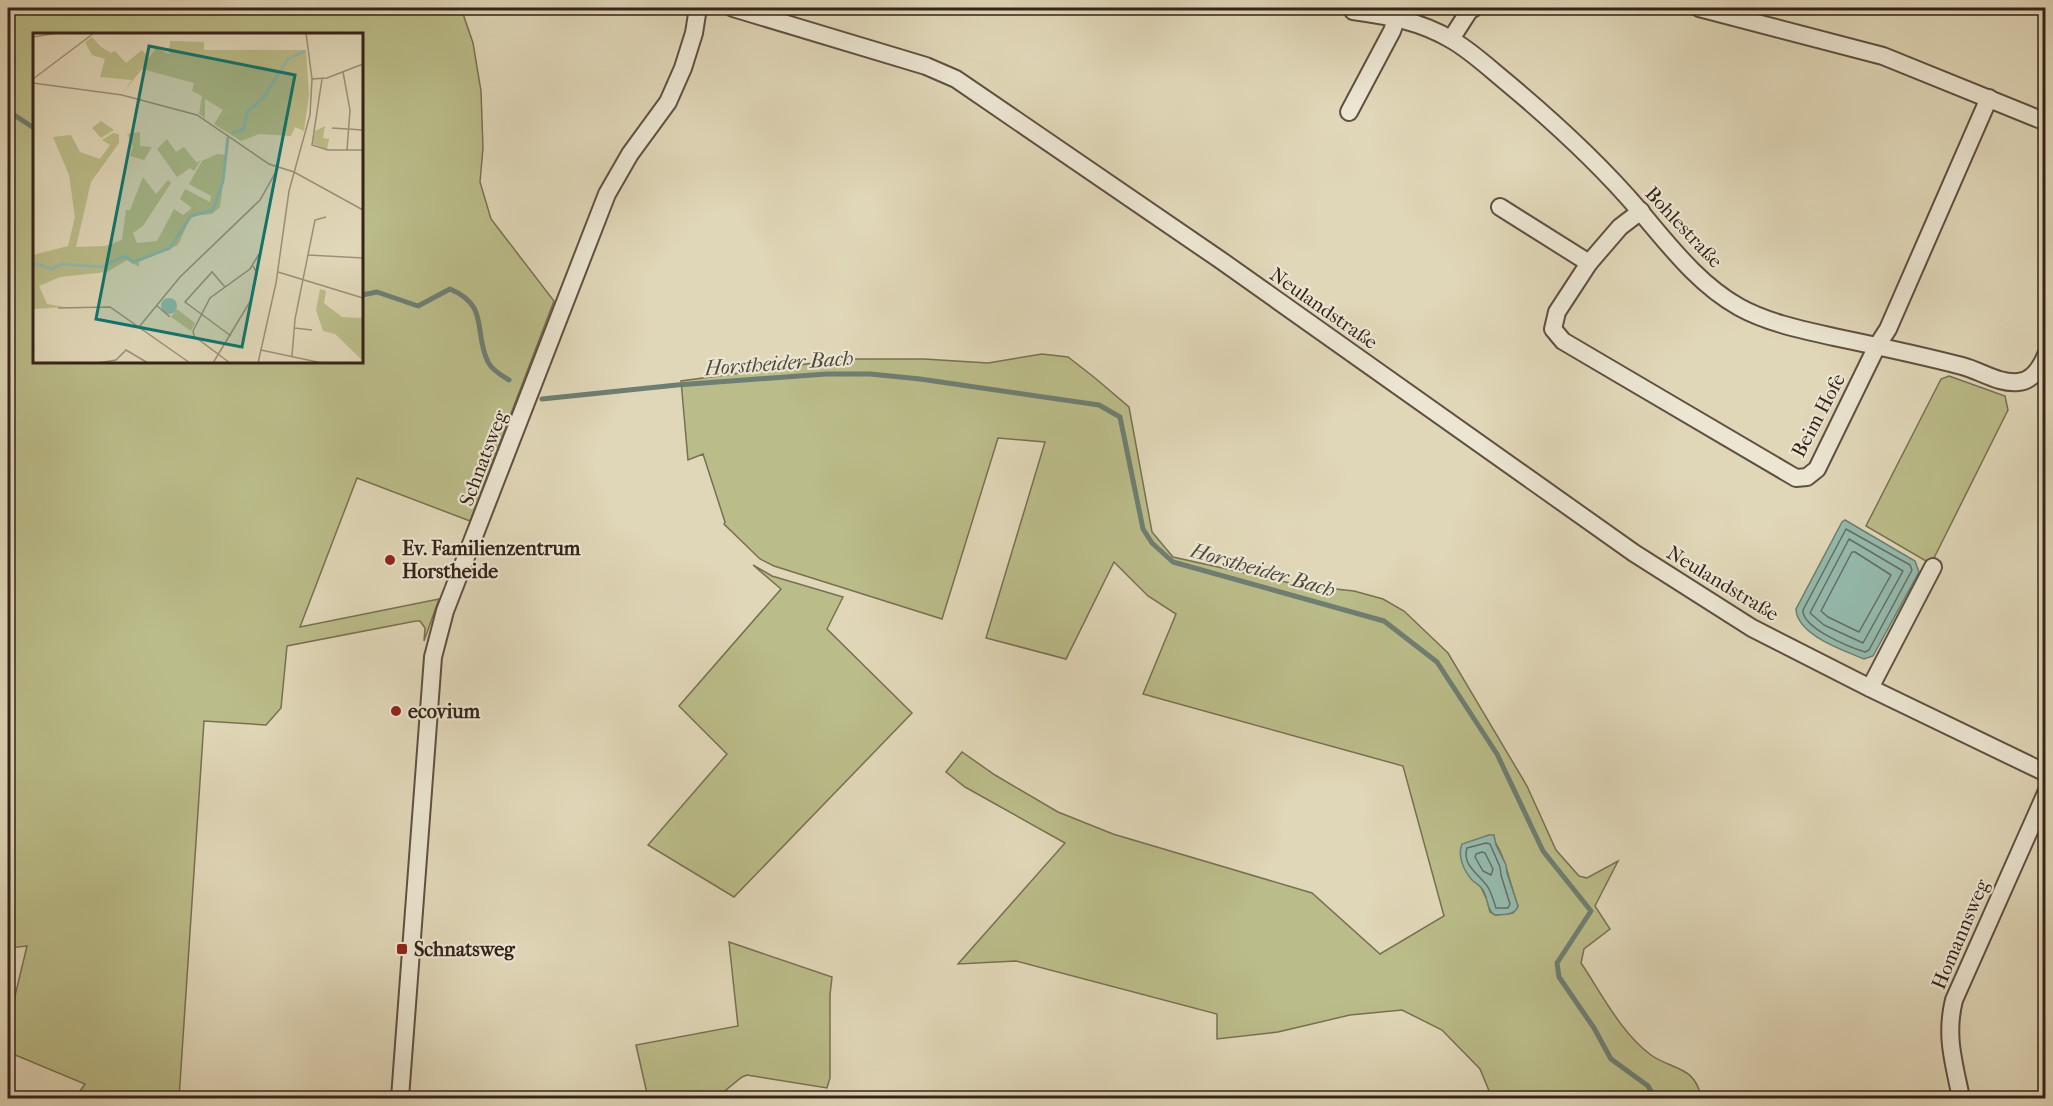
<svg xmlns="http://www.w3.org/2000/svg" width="2053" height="1106" font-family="'IM FELL French Canon',serif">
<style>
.green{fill:#babc89;stroke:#787051;stroke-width:1.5;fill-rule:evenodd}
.water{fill:#94baad;stroke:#6e7e72;stroke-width:1.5}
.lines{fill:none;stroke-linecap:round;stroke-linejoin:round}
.shore{stroke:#646e63;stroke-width:1.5}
.stream{stroke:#6e7e72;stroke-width:5}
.minor-casing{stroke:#605041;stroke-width:20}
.minor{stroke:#ebe5d1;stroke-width:16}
.poi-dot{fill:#8f2418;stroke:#ebe5d1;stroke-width:2}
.labels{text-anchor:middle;stroke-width:4.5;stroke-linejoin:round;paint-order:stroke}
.street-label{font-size:20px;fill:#352319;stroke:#ebe5d1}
.poi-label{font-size:20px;font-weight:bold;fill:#352319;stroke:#ebe5d1;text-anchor:start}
.water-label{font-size:21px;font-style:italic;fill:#4d493e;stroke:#ebe5d1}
.inset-river{fill:none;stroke:#94baad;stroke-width:3}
.inset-road{fill:none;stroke:#9c8f78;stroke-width:1.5}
.view{fill:#0f766e;fill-opacity:0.15;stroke:#0f766e;stroke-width:3}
.inset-edge{fill:none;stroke:#352319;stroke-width:3}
</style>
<rect width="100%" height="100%" fill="#e0d7b8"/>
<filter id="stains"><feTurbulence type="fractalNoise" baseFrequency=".00333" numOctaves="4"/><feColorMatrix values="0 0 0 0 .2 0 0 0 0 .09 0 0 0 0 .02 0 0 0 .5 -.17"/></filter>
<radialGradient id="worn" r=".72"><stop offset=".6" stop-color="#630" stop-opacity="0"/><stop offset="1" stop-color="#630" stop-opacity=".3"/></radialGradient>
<!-- green -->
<g class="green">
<path d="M8,8H461L473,43L481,91L483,148L480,182L491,219L554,301L470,521L357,478L300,627L439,599L424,641L425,628L420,621H416L287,646L281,708L266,725L204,721L179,1098H75L85,1084L8,1052V1025L27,946L8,948ZM362,34V362H34V34Z"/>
<path d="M1042,354L1068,357L1095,378L1129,407L1152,532L1173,557L1299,585L1354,591L1383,599L1404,611L1448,653L1527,786L1556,850L1579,876L1587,878L1618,861L1595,906L1610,929L1584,949L1581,963C1602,994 1621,1033 1651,1055C1672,1070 1696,1066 1701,1098H1492L1480,1069L1442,1030L1402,1010L1350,1015L1278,1032L1217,1039V1014L1016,961L958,964L1065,843L965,787L946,772L962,752L995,775L1058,812L1113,834L1312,893L1380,954L1444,916L1403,766L1143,694L1176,614L1148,596L1114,562L1066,659L986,638L1045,442L998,438L942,619L774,566L760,559L724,524L725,522L703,454L688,460L681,381L843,359H924L988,363ZM1489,835C1504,847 1510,886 1518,906L1513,913L1495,915L1490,912L1487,900L1480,885L1482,838Z"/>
<path d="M1949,376L2005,396L2008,410L1931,564L1866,526L1941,379Z"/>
<path d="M753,565L772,576L843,597L827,629L912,713L734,897L648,845L727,754L679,706L781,589Z"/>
<path d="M729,942L832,977L830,995V1078L827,1088L747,1075L742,1077L716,1098H648L636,1045L738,1026Z"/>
</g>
<!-- water -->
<g class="water">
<path d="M1845,520L1915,561L1919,572L1873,656L1864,659C1843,650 1797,635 1796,609L1842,522Z"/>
<path d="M1489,835H1494L1496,845L1506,865L1507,873L1518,906C1515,916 1503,914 1495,915C1487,911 1488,898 1483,890C1480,885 1476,884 1472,880C1464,871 1457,856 1462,844Z"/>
</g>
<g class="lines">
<!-- shore -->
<g class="shore">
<path d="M1846,529L1910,565L1912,570L1869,650L1865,652C1849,647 1802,628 1803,610Z"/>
<path d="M1849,539L1903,571L1863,643L1824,625L1810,613Z"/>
<path d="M1852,552H1855L1891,575L1859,632L1828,617L1821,611Z"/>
<path d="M1486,843L1490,844L1500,867L1501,875L1510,904L1508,908H1496C1494,902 1492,895 1489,889C1482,876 1461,866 1467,848Z"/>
<path d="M1482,852L1485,853L1493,869L1491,875L1483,871L1475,857L1476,854Z"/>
</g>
<!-- stream -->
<g class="stream">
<path d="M8,111L34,128"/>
<path d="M362,295L377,292L418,306L450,289C490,306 473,331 488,362C492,370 502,376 509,380"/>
<path d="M542,399L677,385L826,374H870L920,379L1099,405L1120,417L1143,529L1152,543L1173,562L1384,621L1437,662L1497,754L1543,851L1591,911L1557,963L1559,977L1594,1028L1611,1059L1648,1086L1655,1098"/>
</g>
<defs>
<g id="minor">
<path d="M733,8L926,66L956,79L1219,259L1634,553L1752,628L1870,688L2046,773"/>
<path d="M1699,8L1883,56L2046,122"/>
<path d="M1353,11C1389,16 1420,21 1452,40C1471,51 1488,67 1505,81C1553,121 1599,163 1639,210C1669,245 1698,284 1739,307C1768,323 1803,330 1834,337C1877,346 1920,355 1962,366C1981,371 1999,384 2018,382C2033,381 2041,367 2046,355"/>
<path d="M1451,39L1469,11L1474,8"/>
<path d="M1349,112L1392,31L1397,17"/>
<path d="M1500,207L1589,263"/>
<path d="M1641,211L1620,227L1589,263L1557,312L1553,329L1563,341L1796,478L1807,477L1817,469L1877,346L1888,329L1989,98"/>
<path d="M1870,688L1933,567"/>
<path d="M400,1098L433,657L445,611L607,194L630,154L668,102L683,68L694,33L698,8"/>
<path d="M1961,1098C1954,1063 1945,1036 1954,1000L2046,793"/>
</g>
</defs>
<!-- minor casing -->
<use href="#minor" class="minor-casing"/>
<!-- minor -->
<use href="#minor" class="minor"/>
</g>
<!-- markers -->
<g class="poi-dot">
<circle cx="390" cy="560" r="6"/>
<circle cx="396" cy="711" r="6"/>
<rect x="396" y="943" width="12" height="12" rx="3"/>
</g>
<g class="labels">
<!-- street labels -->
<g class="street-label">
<text transform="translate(1684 227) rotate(47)" y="7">Bohlestraße</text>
<text transform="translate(1324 308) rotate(35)" y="7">Neulandstraße</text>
<text transform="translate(1818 415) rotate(-62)" y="7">Beim Hofe</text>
<text transform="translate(483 458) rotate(-69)" y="7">Schnatsweg</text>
<text transform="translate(1723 583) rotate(31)" y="7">Neulandstraße</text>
<text transform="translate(1960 934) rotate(-67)" y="7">Homannsweg</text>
</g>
<!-- poi labels -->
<g class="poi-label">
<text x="402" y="555">Ev. Familienzentrum<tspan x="402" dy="23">Horstheide</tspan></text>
<text x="408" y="718">ecovium</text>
<text x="414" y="956">Schnatsweg</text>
</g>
<!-- water labels -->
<g class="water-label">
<text transform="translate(779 363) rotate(-4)" y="7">Horstheider Bach</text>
<text transform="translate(1263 570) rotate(16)" y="7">Horstheider Bach</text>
</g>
</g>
<!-- overview -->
<g transform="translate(33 33)">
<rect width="330" height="330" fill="#e0d7b8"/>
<path d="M59,4L68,14L78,20L82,18L93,30L109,17L116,25L123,15L136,21L137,8L171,9V17H273L276,62L271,98L262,94L258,103L226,101L208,108L181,91L190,77L172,66V85L166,81L169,63L159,58L161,50L109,36L89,61L99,47L67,44L72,26L59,22L52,9ZM68,88L81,97L68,105L59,95ZM292,93L290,105L296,106L294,116L280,111L282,98ZM107,99V113L119,114L111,127L97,123L100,113L94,101ZM80,100L86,101V110L58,149L43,214L72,213L89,207L93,177H97L110,144L123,161L135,147L138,150L110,193L100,200L104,210L124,208L141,176L150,182L159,175L147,166L152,156L177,169L178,163L156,151L169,128L184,121L194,122L187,174L179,181L158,183L145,212L106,229V234L94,227L74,239L27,244L6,253L14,271L32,274L0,276V222L35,213L42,184L36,142L20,104L38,102L47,119L67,126L77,112L69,107ZM134,106L143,119L151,114L164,130L168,127L161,138L157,135L144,144L124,116ZM287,256L293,258L291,270L309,284L330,285V328L302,301L290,298L283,277ZM144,276L162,290L158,298L138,284Z" fill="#babc89"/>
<path d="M128 273a8 8 0 1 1 16 0a8 8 0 1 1-16 0Z" fill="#94baad"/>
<path class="inset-river" d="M199,100L211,96L214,79L230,65L255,26L272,18M0,230L19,236L28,231L68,234L92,223L100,229L137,215L158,183L180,177L190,148L195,104"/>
<path class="inset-road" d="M0,4L24,0M310,39L317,77L314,117M0,46L61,0M279,46L294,45L330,31M289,46L279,112L295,117H330M0,50L89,62L164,82L236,131L261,139L330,177M299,95L330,97M275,222L330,225M245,239L330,265M192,254L179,239L152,269L198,303M123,272L137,284M25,275L77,274L157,330M106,294L147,244L227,167L245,135M261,295L279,297M228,317L289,330M259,323L262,286L282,187L293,184M65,330L83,327L93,317L115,330M180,330L218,267L224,240L220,233M197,330L161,303L160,298L177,265L217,236L226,221M225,330L243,250L256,158L277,82L279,46L273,0"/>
<path class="view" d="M116,13L262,42L209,314L63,286Z"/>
<rect width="330" height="330" class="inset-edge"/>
</g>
<!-- margin -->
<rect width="2053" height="1106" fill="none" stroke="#e0d7b8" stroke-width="30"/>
<rect x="9" y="9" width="2035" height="1088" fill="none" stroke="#352319" stroke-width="3"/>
<rect x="15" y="15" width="2023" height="1076" fill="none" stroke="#352319" stroke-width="1.5"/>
<rect width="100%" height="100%" filter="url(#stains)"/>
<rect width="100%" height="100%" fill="url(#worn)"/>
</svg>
